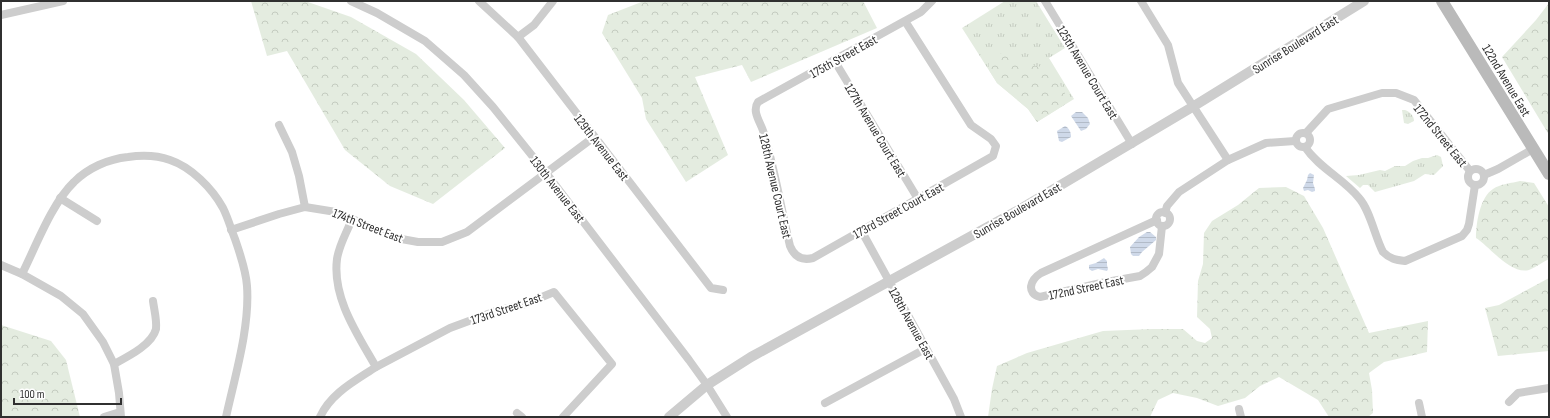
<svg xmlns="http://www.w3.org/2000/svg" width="1550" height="418" font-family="'Sofia Sans Condensed',sans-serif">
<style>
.grass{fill:url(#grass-tufts)}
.forest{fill:url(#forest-crowns)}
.pitch{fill:#e4ece0}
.water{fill:url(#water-rules)}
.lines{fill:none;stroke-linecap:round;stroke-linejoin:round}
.minor{stroke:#cdcdcd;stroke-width:8}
.tertiary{stroke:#cdcdcd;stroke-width:10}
.secondary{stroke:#bababa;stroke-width:12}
.labels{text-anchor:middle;stroke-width:4;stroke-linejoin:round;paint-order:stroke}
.street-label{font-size:13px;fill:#303030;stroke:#fff}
</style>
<defs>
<pattern id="grass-tufts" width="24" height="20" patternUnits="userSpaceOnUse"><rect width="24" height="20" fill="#e4ece0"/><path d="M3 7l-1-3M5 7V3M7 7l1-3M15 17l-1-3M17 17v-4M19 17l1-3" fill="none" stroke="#c4cbc0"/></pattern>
<pattern id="forest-crowns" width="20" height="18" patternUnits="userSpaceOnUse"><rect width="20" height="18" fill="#e4ece0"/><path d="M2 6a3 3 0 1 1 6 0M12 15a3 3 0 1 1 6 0" fill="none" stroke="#c4cbc0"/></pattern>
<pattern id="water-rules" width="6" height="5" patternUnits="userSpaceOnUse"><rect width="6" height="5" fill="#cfd9e9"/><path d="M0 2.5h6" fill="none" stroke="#b2bbc8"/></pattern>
</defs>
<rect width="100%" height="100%" fill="#fff"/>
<!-- grass -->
<g class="grass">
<path d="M1005,1H1036L1065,48L1049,58L1074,99L1037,122L1028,109L997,83L962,28Z"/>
<path d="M1402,110H1405C1410,112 1414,116 1414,121L1408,124L1404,123Z"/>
<path d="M1437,155L1441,157L1443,166L1434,175L1425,174L1414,181L1375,192L1368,185H1363L1360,188L1346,176L1359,175L1380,170L1385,171L1395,166H1405L1413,161L1422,158H1428Z"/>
</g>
<!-- forest -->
<g class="forest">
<path d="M251,1H305L351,17L416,54L464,100L505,148L433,204L390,186L345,150L287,51L267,56Z"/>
<path d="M644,1H863L877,28L751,82L742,65L695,77L728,155L686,182L646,119L642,98L602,33L608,15Z"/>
<path d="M1549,3V135L1502,57L1536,20Z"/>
<path d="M1007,52L1016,56L1023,62L1030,65L1038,66L1052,72L1065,93L1064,105L1037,122L1028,109L997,83L989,70V59L992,55Z"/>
<path d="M1520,181L1534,183L1549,207V259C1543,262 1536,267 1529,270C1511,275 1490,247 1476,238C1476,223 1480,197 1493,189C1500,184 1512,183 1520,181Z"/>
<path d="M1286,187L1304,196L1323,228L1369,333L1428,321L1427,352L1384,362L1369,373L1372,390L1373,413L1368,417H1329L1318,400L1279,377L1260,386L1245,398L1218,406L1197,398L1173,393L1158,400L1150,417H988L992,389L997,366L1027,353L1103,331L1152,329H1183L1197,341L1205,343L1212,338L1210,329L1197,317L1198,281L1203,264L1204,233L1212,221L1238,205L1259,188Z"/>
<path d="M1549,278V351L1498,356L1485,308L1499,305Z"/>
<path d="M1,325L51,341L66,360L80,417H1Z"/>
</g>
<!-- pitch -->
<path class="pitch" d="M1032,19L1041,35L1033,40L1024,24Z"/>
<!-- water -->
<g class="water">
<path d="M1076,112H1082L1088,118L1090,124L1086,129L1081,131L1071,116Z"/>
<path d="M1065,126C1069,128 1071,132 1071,137L1062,142L1059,141L1057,131Z"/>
<path d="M1310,173L1314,175L1313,183L1315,189V191L1312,192L1308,190L1304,191L1303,188L1307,180L1308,175Z"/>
<path d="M1147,232H1150L1156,237V240L1142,252L1139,256H1133L1131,254L1130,247L1139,237Z"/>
<path d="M1104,258L1107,261V265L1108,269L1107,271L1098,269L1092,271L1089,269V265L1096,263Z"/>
</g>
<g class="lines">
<!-- minor -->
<g class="minor">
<path d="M351,1L377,13L425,41L464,75L493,107L546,173L689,360L707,385L727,417"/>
<path d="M479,1L518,37L711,288L723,290"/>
<path d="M1045,1L1132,144"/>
<path d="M1141,1L1168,45L1178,83L1228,160"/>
<path d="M1,15L63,1"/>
<path d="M905,21L971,125L991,139L996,146L993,156L813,258C801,261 794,256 790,246C781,208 775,170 764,134C762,124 751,112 758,102L921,12L932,1"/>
<path d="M518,37L534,25L553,1"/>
<path d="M834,60L918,199"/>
<path d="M279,125L292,152L299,176L305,207"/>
<circle cx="1303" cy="140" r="7"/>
<path d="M1306,133L1328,109L1382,93H1396L1414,100L1470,171"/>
<path d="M1305,147C1319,168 1344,179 1359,198C1370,210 1375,237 1383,252C1390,259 1396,260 1405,261L1462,236L1467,230L1469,224L1475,185"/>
<circle cx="1476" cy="177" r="8"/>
<path d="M1484,175L1498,169L1533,149"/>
<path d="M60,198L97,221"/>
<circle cx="1163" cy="219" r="7"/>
<path d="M1165,213L1167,206L1179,192L1228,160L1266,143L1295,141"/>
<path d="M1157,220L1041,273C1030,280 1026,293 1040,297L1101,283L1140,276L1146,272L1152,267L1159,254L1162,226"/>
<path d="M231,230L279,214L305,207L336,212L396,238L418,242H442L467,232L594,137"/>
<path d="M861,230L954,399L961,417"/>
<path d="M1,265L22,274L61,296L83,314L103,342L114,364L119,393L121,417"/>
<path d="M22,274C36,246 52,203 74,182C88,168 108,159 128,157C142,155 156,155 170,160C191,167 212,188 223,208C228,218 231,229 235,239C240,254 246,270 247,286C250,327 235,376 226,417"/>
<path d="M114,364C127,357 152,345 156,329C157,320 154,309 153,301"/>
<path d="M376,367L450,328L496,311L525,304L554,292L612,364L563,417"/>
<path d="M1509,402L1518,393L1549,388"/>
<path d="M825,403L925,349"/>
<path d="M1419,403L1422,417"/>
<path d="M1239,409L1241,417"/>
<path d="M517,413L522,417"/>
<path d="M104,417L120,412"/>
<path d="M320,417C331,393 355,381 376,367C358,335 332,298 337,259C339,245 347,232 352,219"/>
</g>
<!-- tertiary -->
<path class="tertiary" d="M669,417L707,385L751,357L1017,211L1194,106L1364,1"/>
<!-- secondary -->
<path class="secondary" d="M1442,1L1549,174"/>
</g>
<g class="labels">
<!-- street labels -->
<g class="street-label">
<text transform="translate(1295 44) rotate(-32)" y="5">Sunrise Boulevard East</text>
<text transform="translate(843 56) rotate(-29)" y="5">175th Street East</text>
<text transform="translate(1088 72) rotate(59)" y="5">125th Avenue Court East</text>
<text transform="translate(1507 80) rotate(59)" y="5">122nd Avenue East</text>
<text transform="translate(876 130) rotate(59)" y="5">127th Avenue Court East</text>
<text transform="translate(1441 135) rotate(51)" y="5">172nd Street East</text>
<text transform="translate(602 147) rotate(52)" y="5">129th Avenue East</text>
<text transform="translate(776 186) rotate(77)" y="5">128th Avenue Court East</text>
<text transform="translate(558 189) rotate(52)" y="5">130th Avenue East</text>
<text transform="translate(898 210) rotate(-29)" y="5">173rd Street Court East</text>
<text transform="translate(1017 210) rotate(-30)" y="5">Sunrise Boulevard East</text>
<text transform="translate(368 225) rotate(21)" y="5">174th Street East</text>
<text transform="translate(1086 287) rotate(-12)" y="5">172nd Street East</text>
<text transform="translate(506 308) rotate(-19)" y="5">173rd Street East</text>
<text transform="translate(912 323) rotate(61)" y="5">128th Avenue East</text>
</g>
</g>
<!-- border -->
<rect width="1550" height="418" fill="none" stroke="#303030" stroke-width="4"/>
<!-- scale -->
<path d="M14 398v6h107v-6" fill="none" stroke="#303030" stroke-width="2"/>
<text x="20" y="398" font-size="12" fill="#303030" stroke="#ffffff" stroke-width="3" paint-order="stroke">100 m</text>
</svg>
